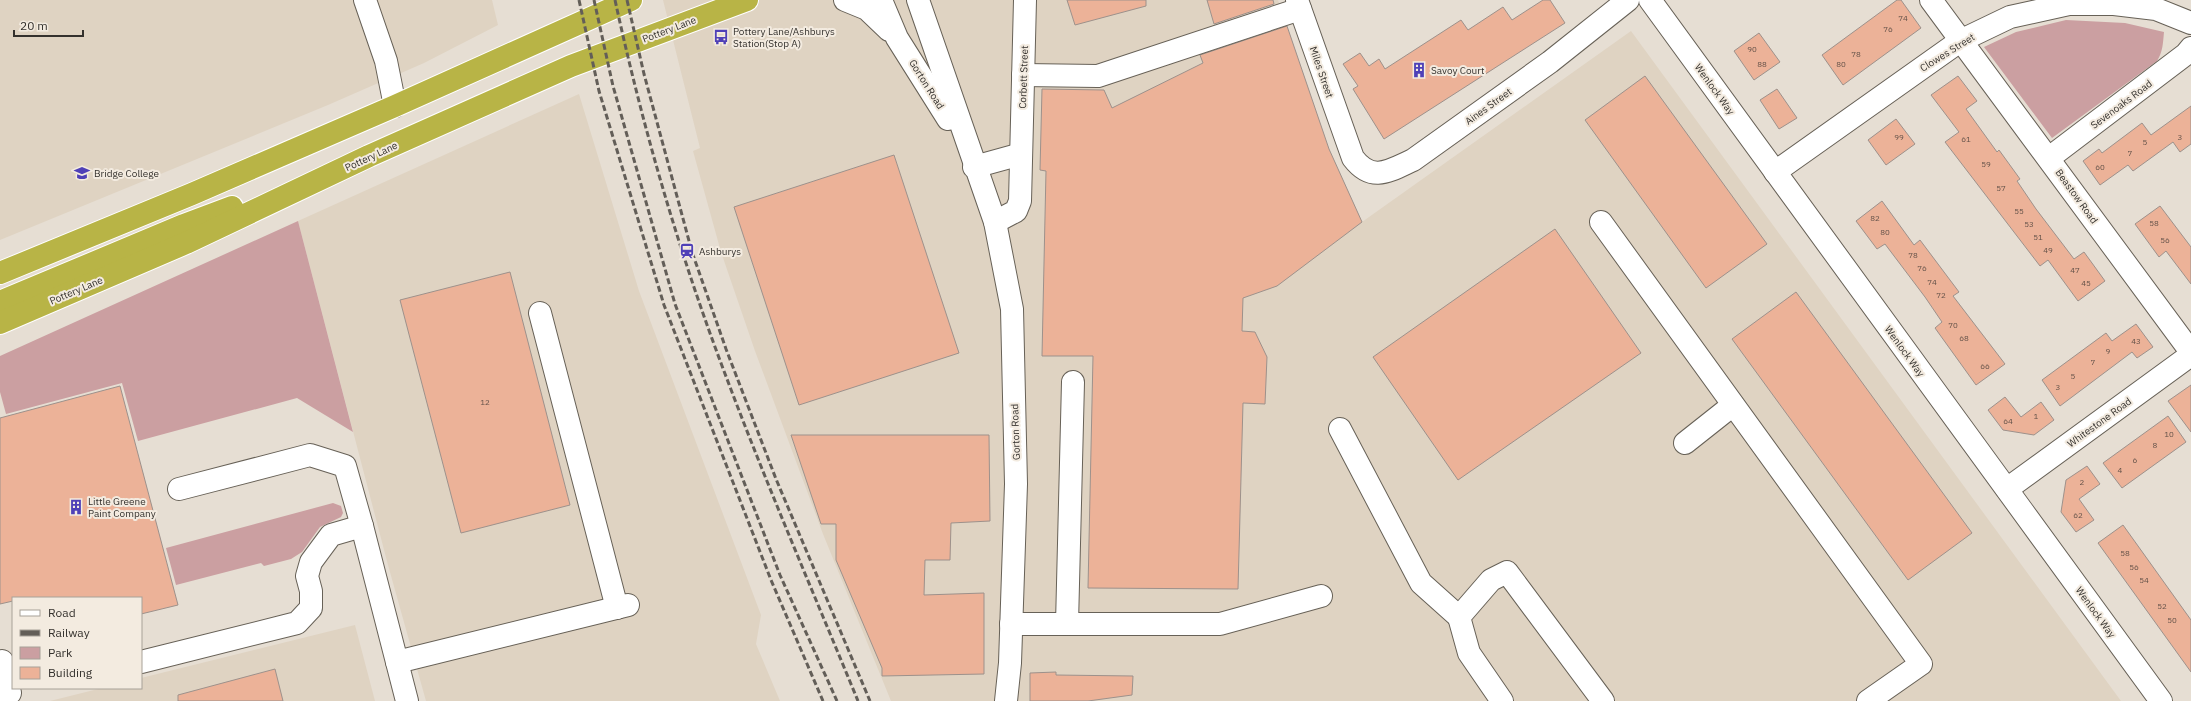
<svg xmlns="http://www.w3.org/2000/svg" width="2191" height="701" font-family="'IBM Plex Sans',sans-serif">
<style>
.built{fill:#dfd3c2}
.green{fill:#cb9fa1}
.building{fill:#ecb298;stroke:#9d918b}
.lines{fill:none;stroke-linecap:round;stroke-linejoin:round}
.minor-casing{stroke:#676157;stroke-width:24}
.highway-casing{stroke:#fff;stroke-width:24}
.minor{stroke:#fff;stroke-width:22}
.highway{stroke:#b8b446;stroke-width:22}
.rail{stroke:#635e58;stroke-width:3;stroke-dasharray:6 3;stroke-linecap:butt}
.labels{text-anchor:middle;stroke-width:4;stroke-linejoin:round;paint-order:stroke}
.number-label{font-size:8px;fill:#625148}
.street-label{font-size:10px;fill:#34312d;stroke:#f3ebe0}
.poi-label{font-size:10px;fill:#34312d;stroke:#f3ebe0;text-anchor:start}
</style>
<rect width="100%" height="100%" fill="#e6ded3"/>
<!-- built -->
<g class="built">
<path d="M0,0H492L498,25L424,63L328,105L0,240Z"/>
<path d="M663,0H1278L1329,149L1362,222L1631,31L2121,701H891L823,534L755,351L721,252L693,151L700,148Z"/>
<path d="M579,94L639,291L761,615L756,644L780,701H426L388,565L298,221Z"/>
<path d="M355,625L375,701H50L102,688H141V678Z"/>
</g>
<!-- green -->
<g class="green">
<path d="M2066,20L2125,23L2164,32C2163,42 2163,52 2157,61L2052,138L1984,47L2016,32Z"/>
<path d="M298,221L353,432L297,398L138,441L122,383L6,414L0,392V356Z"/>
<path d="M333,503L341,506L343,513L341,517L320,527L302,552L291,559L264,566L261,563L176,585L166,548Z"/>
</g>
<!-- building -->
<g class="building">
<path d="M1067,0H1146V6L1075,25Z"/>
<path d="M1207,0H1273L1274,4L1214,24Z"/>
<path d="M1543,0H1550L1565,23L1384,139L1353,89L1358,86L1343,64L1360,53L1369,66L1379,59L1385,69L1461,20L1468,30L1503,7L1512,20Z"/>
<path d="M1897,0H1901L1921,28L1843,85L1822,55Z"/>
<path d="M1287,26L1329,149L1362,222L1277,286L1243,298L1242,331L1255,332L1267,357L1265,404L1243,403L1238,589L1088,588L1093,356H1042L1046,171L1040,170L1042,89L1104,90L1112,108L1203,63L1200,55Z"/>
<path d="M1759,33L1780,62L1754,80L1734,51Z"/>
<path d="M1645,76L1767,244L1706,288L1585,120Z"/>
<path d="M1958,76L1977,101L1966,109L1997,152L1999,150L2020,179L2017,181L2036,209L2074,259L2084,252L2105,281L2078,301L2048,260L2040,266L1945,142L1959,132L1931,95Z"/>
<path d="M1777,89L1797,118L1779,129L1760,100Z"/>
<path d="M2191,106V144L2180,152L2173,142L2133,171L2128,165L2100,185L2083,161L2099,149L2102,153L2142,123L2151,135Z"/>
<path d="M1896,119L1915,144L1886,165L1868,140Z"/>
<path d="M894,155L959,353L799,405L734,207Z"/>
<path d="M1882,201L1914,245L1920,240L1959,292L1953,296L2005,364L1976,385L1935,328L1942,322L1925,297L1885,244L1877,249L1856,221Z"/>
<path d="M2160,206L2191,247V284L2166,251L2159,257L2135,224Z"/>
<path d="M1555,229L1641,353L1458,480L1373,357Z"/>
<path d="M510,272L570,505L461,533L400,300Z"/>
<path d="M1796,292L1972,533L1908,580L1732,339Z"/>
<path d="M2136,324L2153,347L2137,358L2132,352L2060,406L2042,380L2106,333L2112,341Z"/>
<path d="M2191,385V432L2168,401Z"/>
<path d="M120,386L178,605L141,614V598H13V601L0,604V418Z"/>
<path d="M2005,397L2021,417L2041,402L2054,420L2034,435L2003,430L1988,410Z"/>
<path d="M2168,416L2186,442L2122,488L2103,463Z"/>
<path d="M791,435H989L990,521L951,523L950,560H925L924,595L984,593V674L882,676V668L836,560V524H821Z"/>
<path d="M2087,466L2100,484L2079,499L2094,520L2076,532L2061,512L2066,480Z"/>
<path d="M2123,525L2191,620V672L2098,543Z"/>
<path d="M275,669L283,701H178V695Z"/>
<path d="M1056,672V675L1133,676L1132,695L1088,701H1030V673Z"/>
</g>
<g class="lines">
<defs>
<g id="minor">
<path d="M365,0L386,61L395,106"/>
<path d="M845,0L867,9L889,30"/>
<path d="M881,0L897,38L948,119"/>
<path d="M918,0L995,222L1012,309L1016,484L1010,663L1006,701"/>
<path d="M1297,0L1353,158C1372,183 1389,171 1413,160L1550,62L1628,0"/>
<path d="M1650,0L2161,701"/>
<path d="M1931,0L2191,352"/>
<path d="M1023,75L1098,76L1300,9"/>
<path d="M2049,158L2186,54L2191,48"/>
<path d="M974,167L1021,154"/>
<path d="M1775,172L1960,41L2010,17L2069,4H2114L2156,9L2191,23"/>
<path d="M995,222L1016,211L1020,201L1025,0"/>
<path d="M1601,222L1921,664L1868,701"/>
<path d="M540,313L617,608"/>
<path d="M1340,429L1421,583L1459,617"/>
<path d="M1685,443L1733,405"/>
<path d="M179,489L310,455L345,466L362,526"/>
<path d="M2007,489L2191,355"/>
<path d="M1011,624H1220L1321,596"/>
<path d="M1067,624L1073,382"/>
<path d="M141,662L297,623L311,608V591L307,576L311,562L331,535L362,526L407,701"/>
<path d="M397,662L628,605"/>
<path d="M0,696L10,693L2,661"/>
<path d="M1502,701L1469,653L1459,617L1491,580L1507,572L1603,701"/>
</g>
<g id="highway">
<path d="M0,273L192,194L395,106L631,0"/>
<path d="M0,302L184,225L232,207"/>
<path d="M0,323L186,243L369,156L571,66L747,0"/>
</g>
</defs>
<!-- minor casing -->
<use href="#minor" class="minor-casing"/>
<!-- highway casing -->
<use href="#highway" class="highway-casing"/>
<!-- minor -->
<use href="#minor" class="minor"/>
<!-- highway -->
<use href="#highway" class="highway"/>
<!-- rail -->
<g class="rail">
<path d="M579,0L599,91L664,305L771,580L823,701"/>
<path d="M594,0L613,86L675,304L780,575L837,701"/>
<path d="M615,0C643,129 680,256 727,379C768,488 814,594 858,701"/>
<path d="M627,0L644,74L692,252L726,349L776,479L870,701"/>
</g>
</g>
<!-- icons -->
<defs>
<symbol id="bus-bare" viewBox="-9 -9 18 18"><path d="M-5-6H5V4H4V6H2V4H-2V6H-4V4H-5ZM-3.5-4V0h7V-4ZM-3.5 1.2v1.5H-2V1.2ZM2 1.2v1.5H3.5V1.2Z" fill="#4f40b7" stroke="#f3ebe0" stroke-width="2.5" paint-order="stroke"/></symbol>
<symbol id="building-bare" viewBox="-9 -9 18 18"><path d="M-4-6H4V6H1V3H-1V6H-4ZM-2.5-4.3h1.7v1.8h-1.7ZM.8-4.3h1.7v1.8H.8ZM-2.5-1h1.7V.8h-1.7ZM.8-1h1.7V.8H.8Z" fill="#4f40b7" stroke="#f3ebe0" stroke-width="2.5" paint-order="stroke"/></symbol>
<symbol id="university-bare" viewBox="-9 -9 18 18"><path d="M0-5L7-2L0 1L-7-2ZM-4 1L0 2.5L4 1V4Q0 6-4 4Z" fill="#4f40b7" stroke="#f3ebe0" stroke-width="2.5" paint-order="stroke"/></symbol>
<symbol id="station-bare" viewBox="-9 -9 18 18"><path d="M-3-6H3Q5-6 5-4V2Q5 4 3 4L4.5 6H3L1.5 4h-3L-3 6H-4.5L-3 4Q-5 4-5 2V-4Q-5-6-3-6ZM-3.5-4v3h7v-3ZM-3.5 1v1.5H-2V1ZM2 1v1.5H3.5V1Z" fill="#4f40b7" stroke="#f3ebe0" stroke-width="2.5" paint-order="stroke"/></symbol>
</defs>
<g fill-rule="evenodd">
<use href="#bus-bare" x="710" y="26" width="22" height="22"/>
<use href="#building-bare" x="1408" y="59" width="22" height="22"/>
<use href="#university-bare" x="71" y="162" width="22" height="22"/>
<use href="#station-bare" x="676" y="240" width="22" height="22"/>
<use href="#building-bare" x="65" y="496" width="22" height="22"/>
</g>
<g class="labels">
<!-- number labels -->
<g class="number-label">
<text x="1903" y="21">74</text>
<text x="1888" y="32">76</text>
<text x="1752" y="52">90</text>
<text x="1856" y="57">78</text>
<text x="1762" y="67">88</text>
<text x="1841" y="67">80</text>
<text x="1899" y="140">99</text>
<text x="2180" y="140">3</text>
<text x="1966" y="142">61</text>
<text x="2145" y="145">5</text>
<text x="2130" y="156">7</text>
<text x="1986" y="167">59</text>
<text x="2100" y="170">60</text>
<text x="2001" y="191">57</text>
<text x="2019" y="214">55</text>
<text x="1875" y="221">82</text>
<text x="2154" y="226">58</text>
<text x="2029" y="227">53</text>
<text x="1885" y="235">80</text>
<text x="2038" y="240">51</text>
<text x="2165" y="243">56</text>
<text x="2048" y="253">49</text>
<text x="1913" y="258">78</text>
<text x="1922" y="271">76</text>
<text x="2075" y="273">47</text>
<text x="1932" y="285">74</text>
<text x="2086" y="286">45</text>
<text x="1941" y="298">72</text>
<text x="1953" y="328">70</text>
<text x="1964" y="341">68</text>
<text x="2136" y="344">43</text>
<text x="2108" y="354">9</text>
<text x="2093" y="365">7</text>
<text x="1985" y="369">66</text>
<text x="2073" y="379">5</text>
<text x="2058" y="390">3</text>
<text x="485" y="405">12</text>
<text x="2036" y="419">1</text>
<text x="2008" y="424">64</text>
<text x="2169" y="437">10</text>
<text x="2155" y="448">8</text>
<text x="2135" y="463">6</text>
<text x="2120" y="473">4</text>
<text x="2082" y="485">2</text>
<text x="2078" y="518">62</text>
<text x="2125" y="556">58</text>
<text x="2134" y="570">56</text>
<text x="2144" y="583">54</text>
<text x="2162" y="609">52</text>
<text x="2172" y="623">50</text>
</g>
<!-- street labels -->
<g class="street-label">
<text transform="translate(669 29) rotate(-21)" y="4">Pottery Lane</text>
<text transform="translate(1947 52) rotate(-32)" y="4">Clowes Street</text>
<text transform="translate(1322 72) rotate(71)" y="4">Miles Street</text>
<text transform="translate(1023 77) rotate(-88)" y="4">Corbett Street</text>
<text transform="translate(927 84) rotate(58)" y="4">Gorton Road</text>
<text transform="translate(1715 89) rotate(54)" y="4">Wenlock Way</text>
<text transform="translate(2121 104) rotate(-37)" y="4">Sevenoaks Road</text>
<text transform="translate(1488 106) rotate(-36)" y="4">Aines Street</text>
<text transform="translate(371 156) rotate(-25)" y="4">Pottery Lane</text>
<text transform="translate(2077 196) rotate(54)" y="4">Beastow Road</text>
<text transform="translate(76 290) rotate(-23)" y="4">Pottery Lane</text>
<text transform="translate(1905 351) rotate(54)" y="4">Wenlock Way</text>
<text transform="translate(2099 422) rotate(-36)" y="4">Whitestone Road</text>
<text transform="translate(1015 432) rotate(-92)" y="4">Gorton Road</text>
<text transform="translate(2096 612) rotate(54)" y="4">Wenlock Way</text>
</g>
<!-- poi labels -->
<g class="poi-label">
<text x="733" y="35">Pottery Lane/Ashburys<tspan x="733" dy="12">Station(Stop A)</tspan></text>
<text x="1431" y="74">Savoy Court</text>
<text x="94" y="177">Bridge College</text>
<text x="699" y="255">Ashburys</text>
<text x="88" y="505">Little Greene<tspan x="88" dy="12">Paint Company</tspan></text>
</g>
</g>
<!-- legend -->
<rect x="12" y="597" width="130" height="92" fill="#f3ebe0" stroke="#a7a198"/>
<rect x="20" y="610" width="20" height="6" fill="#ffffff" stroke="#a7a198"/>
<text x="48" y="617" font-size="12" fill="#34312d">Road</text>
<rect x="20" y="630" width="20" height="6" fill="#635e58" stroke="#a7a198"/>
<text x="48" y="637" font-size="12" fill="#34312d">Railway</text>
<rect x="20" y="647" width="20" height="12" fill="#cb9fa1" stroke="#a7a198"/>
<text x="48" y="657" font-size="12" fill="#34312d">Park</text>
<rect x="20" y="667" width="20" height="12" fill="#ecb298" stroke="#a7a198"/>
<text x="48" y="677" font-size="12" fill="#34312d">Building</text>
<!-- scale -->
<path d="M14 30v6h69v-6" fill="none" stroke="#34312d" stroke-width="2"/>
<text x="20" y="30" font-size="12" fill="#34312d" stroke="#f3ebe0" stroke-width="3" paint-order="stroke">20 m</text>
</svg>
